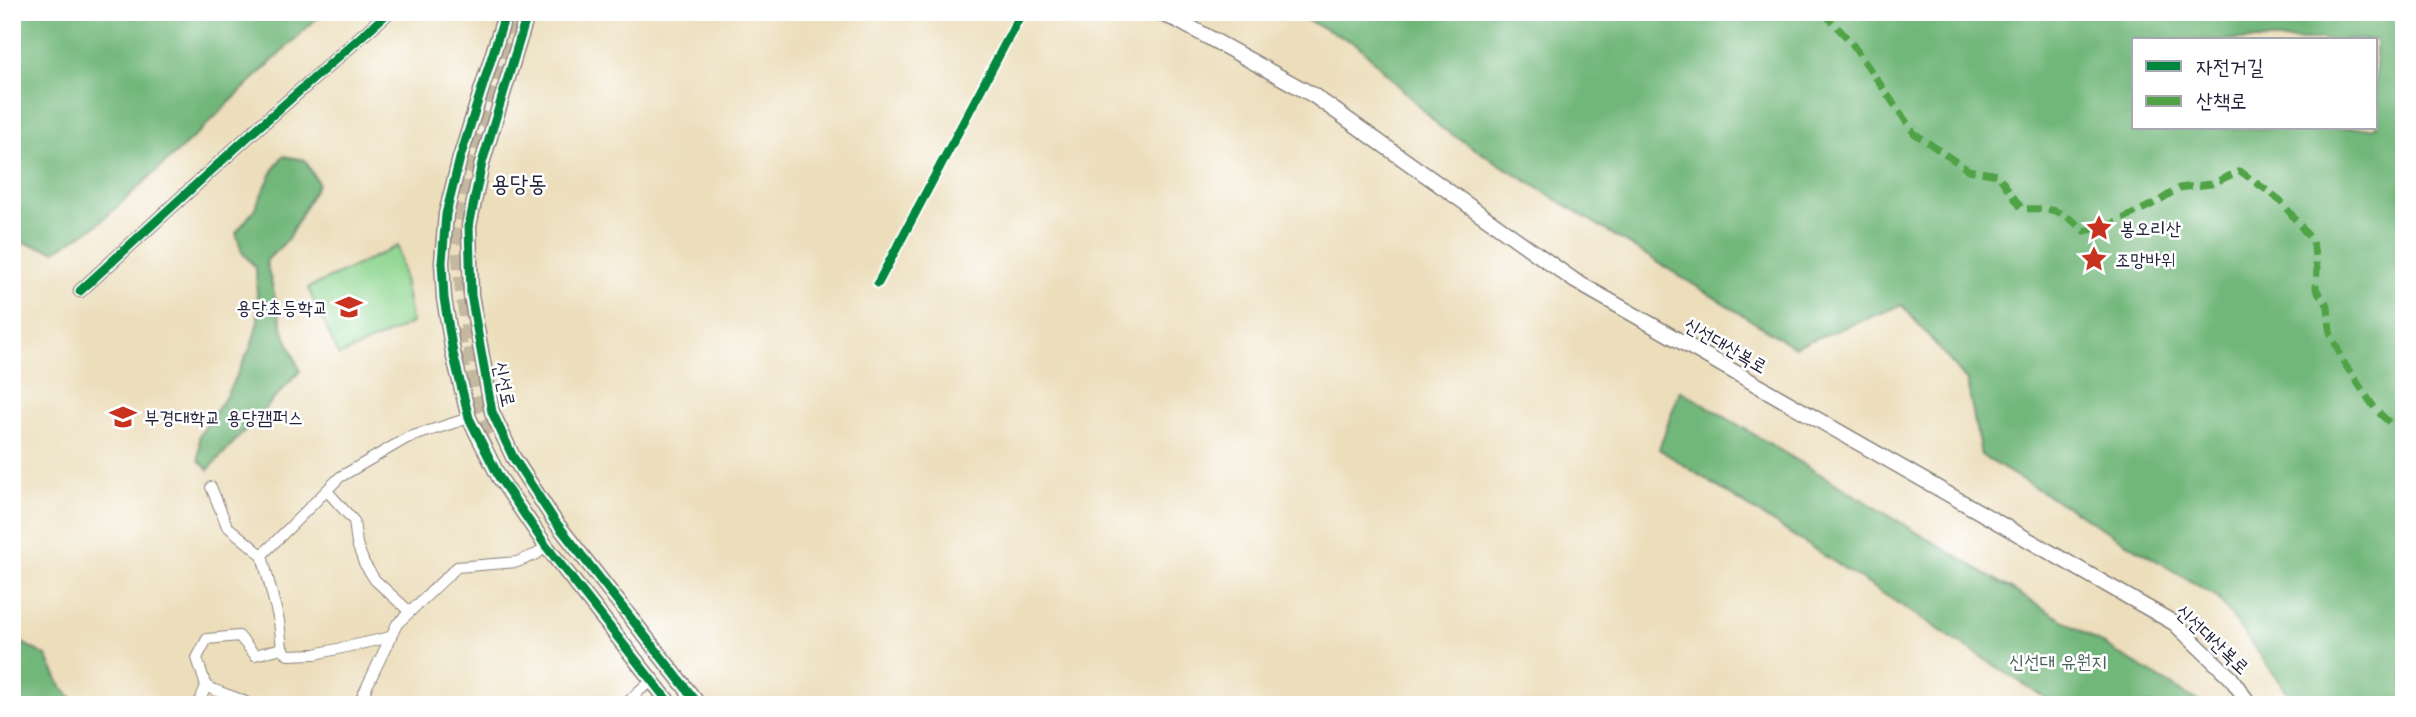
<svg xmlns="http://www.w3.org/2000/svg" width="2416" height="717" font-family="Mali,'Poor Story',sans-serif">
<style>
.green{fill:#8ed690;stroke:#587c66;stroke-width:2}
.forest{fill:#72b77a;stroke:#4a6c5a;stroke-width:2;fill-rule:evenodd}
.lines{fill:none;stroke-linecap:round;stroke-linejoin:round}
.trunk-tunnel{stroke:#c4b8a1;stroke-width:16;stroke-dasharray:16 8;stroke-linecap:butt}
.minor-casing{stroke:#87807b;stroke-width:12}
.tertiary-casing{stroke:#87807b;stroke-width:15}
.secondary-casing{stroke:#87807b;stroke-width:17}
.minor{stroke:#fff;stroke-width:10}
.tertiary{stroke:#fff;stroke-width:12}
.secondary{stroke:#fff;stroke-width:14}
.quiet{stroke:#50a245;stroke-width:7;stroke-dasharray:14 7;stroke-linecap:butt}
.cycleway-casing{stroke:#fff;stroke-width:13}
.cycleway{stroke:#00873e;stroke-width:9}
.labels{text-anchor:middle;stroke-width:5;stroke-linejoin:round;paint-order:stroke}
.poi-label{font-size:19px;fill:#22223b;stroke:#fff;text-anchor:start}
.street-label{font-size:19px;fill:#22223b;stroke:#fff}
.park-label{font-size:19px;fill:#486159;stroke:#fff}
.quarter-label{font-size:23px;fill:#22223b;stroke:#fff}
</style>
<rect width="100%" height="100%" fill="#fff"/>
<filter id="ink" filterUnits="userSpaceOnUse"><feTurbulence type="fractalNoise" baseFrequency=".0143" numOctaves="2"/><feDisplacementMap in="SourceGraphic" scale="14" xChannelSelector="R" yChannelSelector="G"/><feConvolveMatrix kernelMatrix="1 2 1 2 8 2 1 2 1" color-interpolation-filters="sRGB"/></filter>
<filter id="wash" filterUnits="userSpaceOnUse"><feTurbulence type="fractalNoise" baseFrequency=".00686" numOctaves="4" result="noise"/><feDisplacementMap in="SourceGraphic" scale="28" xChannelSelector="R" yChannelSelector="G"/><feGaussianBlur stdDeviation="1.57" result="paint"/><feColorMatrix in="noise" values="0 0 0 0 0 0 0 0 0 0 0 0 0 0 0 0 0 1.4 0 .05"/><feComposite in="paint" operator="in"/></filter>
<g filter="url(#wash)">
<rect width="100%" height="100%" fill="#ecdebb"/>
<!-- green -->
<path class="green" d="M398,246L412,323L339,356L308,288Z"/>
<!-- forest -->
<g class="forest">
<path d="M12,12H323L198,133L96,226L55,251L12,240Z"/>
<path d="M1290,12H2397L2404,24V705H2297L2217,597L1981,455L1967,381L1902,305L1794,347L1440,127L1357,44ZM2376,40V128H2134V40Z"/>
<path d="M283,156L305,160L318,183L288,239L266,261L283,330L300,371L208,470L199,460V436L225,398L251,347L258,321L256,268L242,252L236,233L254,210L275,167Z"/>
<path d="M1680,390L2204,705H2056L1659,449Z"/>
<path d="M12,634L21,642L46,656L61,686L78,705H12Z"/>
</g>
</g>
<g filter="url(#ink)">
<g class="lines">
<!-- trunk-tunnel -->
<g class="trunk-tunnel">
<path d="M458,329L464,380"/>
<path d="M494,432L480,403L463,293L459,246L463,211L515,12"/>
</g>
<defs>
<g id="minor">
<path d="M878,283L1022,12"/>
<path d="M211,487L227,526L262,555"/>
<path d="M327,491L354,521L357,544L364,563L375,580L410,612"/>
<path d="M262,555L340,477L407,438L469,418"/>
<path d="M282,648L288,655L315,654L391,637"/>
<path d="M206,686C221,694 237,696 251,705"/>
<path d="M102,704L105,705"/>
<path d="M198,705L206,686L197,658L207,639L239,636L255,655L282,648L279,621L262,555"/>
<path d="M358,705L397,624L457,567L517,562L537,554L546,546"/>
<path d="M625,705L640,690L653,681"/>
</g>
<path id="tertiary" d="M80,291L252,133L389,12"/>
<g id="secondary">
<path d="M506,12L460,158L446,214L442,262L444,298L453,353L469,418L499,477L546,546L671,705"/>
<path d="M528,12L482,163L469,226L471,295L492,412L513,457L554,520L699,705"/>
<path d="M1156,12L1177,20L1313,95L1575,281L2174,623L2231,678L2250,705"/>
</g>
</defs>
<!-- minor casing -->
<use href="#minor" class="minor-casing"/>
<!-- tertiary casing -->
<use href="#tertiary" class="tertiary-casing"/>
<!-- secondary casing -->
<use href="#secondary" class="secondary-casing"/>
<!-- minor -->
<use href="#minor" class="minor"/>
<!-- tertiary -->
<use href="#tertiary" class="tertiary"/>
<!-- secondary -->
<use href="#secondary" class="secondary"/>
<!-- quiet -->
<path class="quiet" d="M1823,12L1851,42L1914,133L1968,170L1998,175L2022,209C2052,208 2062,209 2084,231L2108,226L2157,202L2179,188L2211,184L2240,171L2280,200L2313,242L2317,269L2316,289L2328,306L2330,332L2344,363L2376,410L2404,436"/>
<defs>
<g id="cycleway">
<path d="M506,12L460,158L446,214L442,262L444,298L453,353L469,418L499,477L546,546L671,705"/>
<path d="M528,12L482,163L469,226L471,295L492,412L513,457L554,520L699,705"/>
<path d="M878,283L1022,12"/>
<path d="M80,291L252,133L389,12"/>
</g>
</defs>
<!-- cycleway casing -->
<use href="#cycleway" class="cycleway-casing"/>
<!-- cycleway -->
<use href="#cycleway" class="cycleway"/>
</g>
</g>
<!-- icons -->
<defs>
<symbol id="sight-bare" viewBox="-9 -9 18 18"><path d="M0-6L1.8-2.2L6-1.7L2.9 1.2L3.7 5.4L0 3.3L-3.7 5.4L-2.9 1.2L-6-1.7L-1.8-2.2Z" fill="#c8321e" stroke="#fff" stroke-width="2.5" paint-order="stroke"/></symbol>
<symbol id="school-bare" viewBox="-9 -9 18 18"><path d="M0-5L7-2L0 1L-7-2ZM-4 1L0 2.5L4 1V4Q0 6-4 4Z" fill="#c8321e" stroke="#fff" stroke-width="2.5" paint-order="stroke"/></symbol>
<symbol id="university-bare" viewBox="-9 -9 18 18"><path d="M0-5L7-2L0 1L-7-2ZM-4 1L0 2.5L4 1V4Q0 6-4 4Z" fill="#c8321e" stroke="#fff" stroke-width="2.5" paint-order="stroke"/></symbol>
</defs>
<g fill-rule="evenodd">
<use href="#sight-bare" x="2080" y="209" width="38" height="38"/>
<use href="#sight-bare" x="2075" y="240" width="38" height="38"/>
<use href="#school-bare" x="330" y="288" width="38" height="38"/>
<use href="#university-bare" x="104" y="398" width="38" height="38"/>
</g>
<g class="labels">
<!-- poi labels -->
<g class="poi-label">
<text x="2120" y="235">봉오리산</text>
<text x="2115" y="266">조망바위</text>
<text x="328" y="314" text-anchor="end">용당초등학교</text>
<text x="144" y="424">부경대학교 용당캠퍼스</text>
</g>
<!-- street labels -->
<g class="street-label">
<text transform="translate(1726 345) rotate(30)" y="7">신선대산복로</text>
<text transform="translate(505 384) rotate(78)" y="7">신선로</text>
<text transform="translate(2213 639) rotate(43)" y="7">신선대산복로</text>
</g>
<!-- park labels -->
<g class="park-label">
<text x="2058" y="668">신선대 유원지</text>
</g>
<!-- quarter labels -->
<g class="quarter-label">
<text x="519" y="191">용당동</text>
</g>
</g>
<!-- margin -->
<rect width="2416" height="717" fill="none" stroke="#fff" stroke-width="42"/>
<!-- legend -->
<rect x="2132" y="38" width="245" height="91" fill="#ffffff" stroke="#a7a7b1" stroke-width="2"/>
<rect x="2146" y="61" width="35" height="10" fill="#00873e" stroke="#a7a7b1" stroke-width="2"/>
<text x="2196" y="74" font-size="21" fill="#22223b">자전거길</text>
<rect x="2146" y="96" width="35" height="10" fill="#50a245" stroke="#a7a7b1" stroke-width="2"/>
<text x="2196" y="108" font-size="21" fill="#22223b">산책로</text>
</svg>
